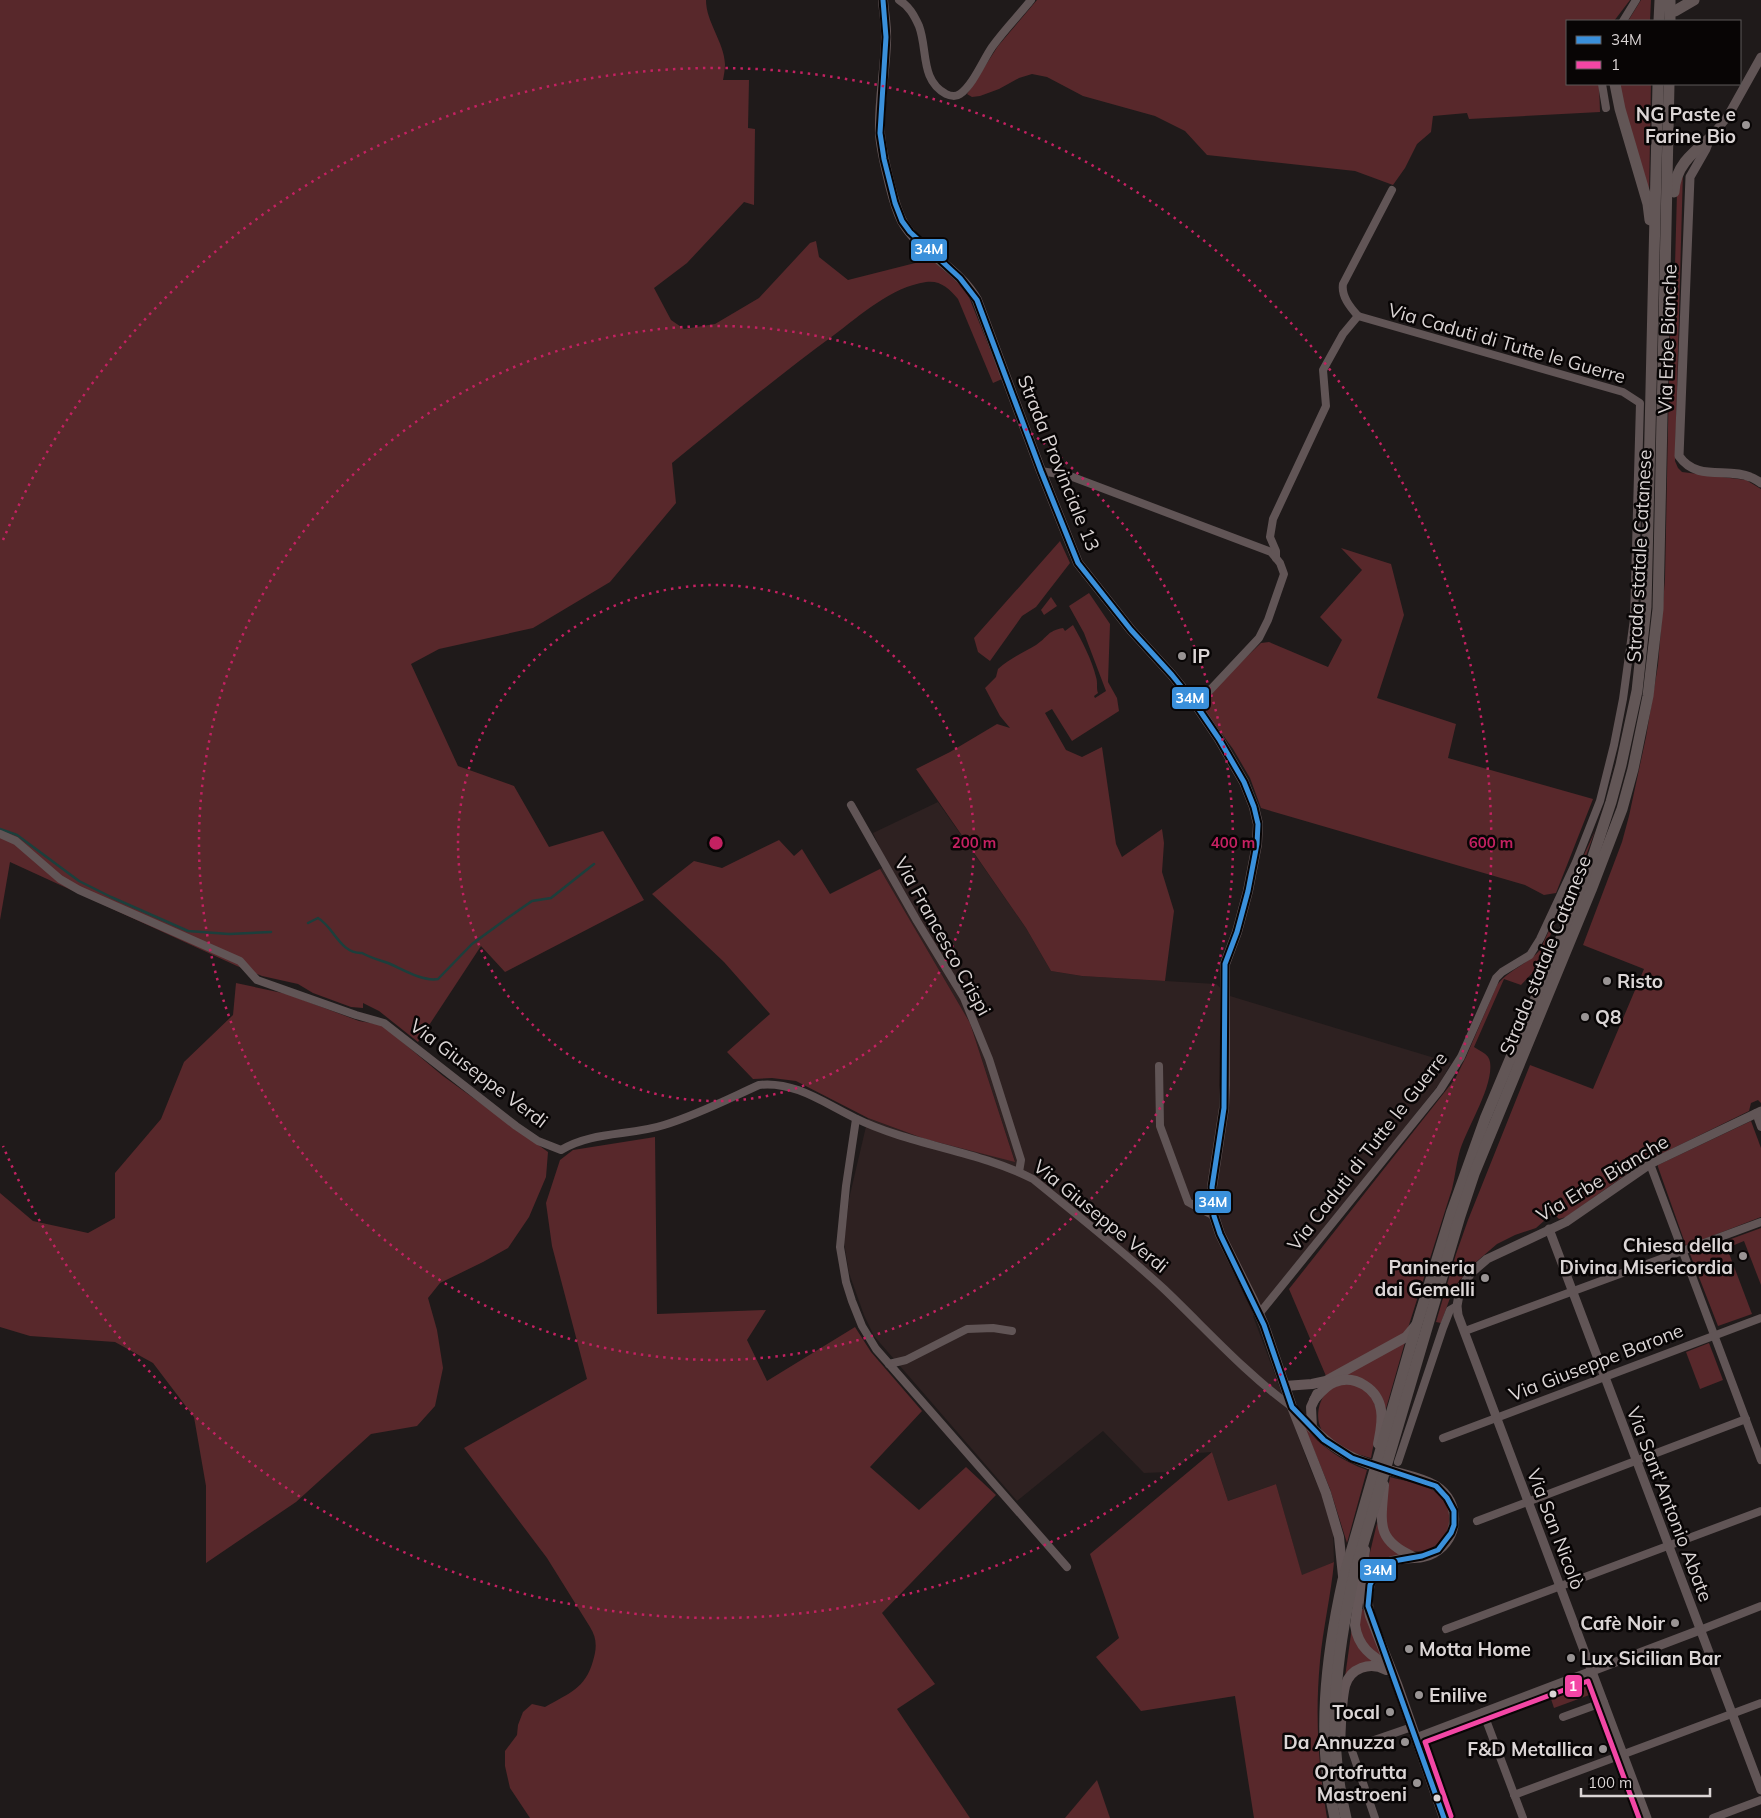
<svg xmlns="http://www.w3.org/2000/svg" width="1761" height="1818" font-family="Mulish,sans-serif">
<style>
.built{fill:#2e2121}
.green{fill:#58282b}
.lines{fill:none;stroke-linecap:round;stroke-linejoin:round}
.stream{stroke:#1c3f3c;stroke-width:2.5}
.minor{stroke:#615556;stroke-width:8}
.tertiary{stroke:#615556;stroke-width:9}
.secondary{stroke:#655758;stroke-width:10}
.primary{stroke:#625656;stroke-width:11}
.secondary-bridge{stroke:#655758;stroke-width:10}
.bus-1-casing{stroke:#080505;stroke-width:9}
.bus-2-casing{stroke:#080505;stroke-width:9}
.bus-1{stroke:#3a90db;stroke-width:5}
.bus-2{stroke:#f346a5;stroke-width:5}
.ring{fill:none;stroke:#c32161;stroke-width:2.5;stroke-dasharray:2.5 5}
.poi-dot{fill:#999494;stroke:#080505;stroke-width:2}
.bus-dot{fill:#dbd5d5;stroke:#080505;stroke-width:2}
.labels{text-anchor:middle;stroke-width:5;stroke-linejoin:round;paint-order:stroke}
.poi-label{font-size:19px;font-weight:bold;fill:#dbd5d5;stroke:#080505;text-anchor:end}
.street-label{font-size:19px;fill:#dbd5d5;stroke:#080505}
.centre{fill:#c32161;stroke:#080505;stroke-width:2.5}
.ring-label{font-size:15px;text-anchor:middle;font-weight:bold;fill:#c32161;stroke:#080505;stroke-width:5;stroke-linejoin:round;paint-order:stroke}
.line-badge{stroke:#080505;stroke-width:2}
.badge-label{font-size:14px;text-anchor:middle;font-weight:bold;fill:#fff}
</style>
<rect width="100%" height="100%" fill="#1f1a1a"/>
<!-- built -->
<path class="built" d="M938,802L1026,928L1051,971L1082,976L1216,984L1230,996L1451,1063L1440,1083L1410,1121L1253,1316L1310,1468L1325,1502L1333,1531L1334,1562L1302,1576L1276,1484L1228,1501L1212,1452L1198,1453L1168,1472L1144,1473L1103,1431L1017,1501L874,1336L864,1315L849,1273L844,1242L849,1199L868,1118L925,1139L1015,1161L970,1023L880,869L888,865L873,833Z"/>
<!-- green -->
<g class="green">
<path d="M0,0H706C706,22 724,42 725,64C725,69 724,75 723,80H749L748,128L755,129L754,205L744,202L687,263L654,288L671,320L684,329L715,324L759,298L810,243L816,241L819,257L848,280L931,259L962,286L969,297L1002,379L993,383L958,299C949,288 940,280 926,282C891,287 861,315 834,335C778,376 725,420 672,463L676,503L610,582L533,628L439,649L411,664L458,766L514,786L549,847L603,831L644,900L505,972L481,946L418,1042L379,1011L363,1003V1008L351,1007L313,993L298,984L262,976L237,966L10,862L0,920Z"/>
<path d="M1037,0H1630L1614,21H1567V84H1599L1600,112L1469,119L1467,113L1433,116L1431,132L1417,144L1405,168L1393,185L1355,171L1207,155L1185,131L1155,116L1083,96L1047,77L1032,74L1019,78L999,89L980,96L972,97L967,94L998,46Z"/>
<path d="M1641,0H1651L1650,21H1628Z"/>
<path d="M1619,84H1651L1649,194L1619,88Z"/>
<path d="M1683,170L1675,461L1678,468L1682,472L1746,480L1761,489V1103L1758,1100L1751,1103L1749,1111L1641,1164L1566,1217L1559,1219L1553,1213L1536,1228L1515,1235L1497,1244L1476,1262L1454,1287L1441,1323L1436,1322L1456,1254L1468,1220L1530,1065L1593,1089L1644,969L1583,945L1622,842L1629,816L1646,737L1658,665L1665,579L1671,277L1675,266L1677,192Z"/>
<path d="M1060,541L1070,563L1036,607L1022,616L990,661L978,652L974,638Z"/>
<path d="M1341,548L1391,564L1404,615L1377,698L1456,724L1448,758L1593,799L1556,893L1544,895L1525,885L1261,808L1250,778L1233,749L1204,709L1205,701L1212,690L1261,643L1269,642L1328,667L1342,640L1320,617L1362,570Z"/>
<path d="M1089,593L1110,624L1108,682L1117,698L1119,711L1072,741L1052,709L1045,713L1066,750L1082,757L1102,747L1116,844L1122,857L1162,829L1164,843L1162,872L1174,911L1165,981L1082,976L1051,971L1026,928L916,769L950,752L997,724L1010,728L1000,716L985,688L996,677L998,669C1009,659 1022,653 1036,645C1048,637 1047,631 1063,628L1065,631L1073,625C1082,641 1092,660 1096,677C1098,683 1096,688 1098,693L1094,696L1095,698L1106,691L1084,633L1069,606Z"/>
<path d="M1051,597L1057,606L1044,615L1041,610Z"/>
<path d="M1595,831L1575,886L1558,918L1535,970L1521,985L1504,979L1474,1047C1480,1051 1489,1054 1490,1062C1494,1087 1465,1130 1459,1154C1456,1165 1455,1177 1452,1189L1408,1328L1402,1335L1326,1376L1289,1289L1455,1079L1466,1057L1497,985C1508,970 1528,964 1540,950Z"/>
<path d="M779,840L794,856L802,849L830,894L880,869L970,1023L1015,1162L925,1139L868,1118L796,1081L772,1078L753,1079L727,1052L770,1014L724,962L652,894L694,861L722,868Z"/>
<path d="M236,983L287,994L359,1021L382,1025L443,1076L548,1152L546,1177L529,1217L508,1248L483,1262L440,1283L428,1298L437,1330L443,1368L435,1406L417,1426L371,1434L296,1502L206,1563V1486L194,1417L153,1363L115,1342L30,1336L0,1327V1193L33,1221L88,1233L115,1218V1173L161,1119L184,1062L233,1015Z"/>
<path d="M1751,1121L1761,1148V1217L1686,1246L1658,1167V1165Z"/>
<path d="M655,1137L657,1314L766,1310L747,1340L767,1381L855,1327L871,1352L922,1411L870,1467L919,1510L966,1467L996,1495L882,1613L935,1684L897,1709L970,1818H530L510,1788L505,1766V1751L517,1735L518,1725L523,1712L532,1704L545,1707C569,1693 585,1689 593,1661C597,1648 597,1638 590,1627L547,1558L464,1448L587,1379L552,1246L546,1203L560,1160L573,1150Z"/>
<path d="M1761,1228V1285L1744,1241L1727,1248L1752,1314L1718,1326L1690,1254Z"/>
<path d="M1405,1342L1385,1412L1382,1398L1339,1378Z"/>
<path d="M1709,1343L1723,1380L1700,1389L1686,1352Z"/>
<path d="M1352,1383L1371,1394L1379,1416L1371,1458C1355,1454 1333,1446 1323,1432C1313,1417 1319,1392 1337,1385C1342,1384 1348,1384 1352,1383Z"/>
<path d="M1304,1426C1321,1447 1342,1461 1367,1470L1347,1543L1330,1489Z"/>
<path d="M1212,1452L1228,1501L1276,1484L1302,1575L1334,1562C1331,1595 1323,1628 1320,1661C1315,1716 1318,1763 1327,1818H1254L1235,1696L1141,1711L1096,1657L1119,1638L1090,1554Z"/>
<path d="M1390,1477C1404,1481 1422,1483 1434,1491C1473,1518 1430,1574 1396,1542C1389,1536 1383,1525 1383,1515C1384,1503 1388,1490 1390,1477Z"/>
<path d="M1377,1523L1380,1532L1400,1554L1365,1584L1367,1565Z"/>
<path d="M1360,1609H1363L1382,1656L1374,1654L1360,1635Z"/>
<path d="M1352,1627L1377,1662L1345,1677Z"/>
<path d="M1585,1683L1589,1686L1592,1694L1554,1708L1550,1696Z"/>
<path d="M1097,1780L1110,1818H1065Z"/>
</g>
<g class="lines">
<!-- stream -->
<g class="stream">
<path d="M0,829L17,835L79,881L111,897L188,931L229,934L271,932"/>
<path d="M308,923L318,918C334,927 340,954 362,953C371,958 379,960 388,963C402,969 423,982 438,979L472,944L509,917L532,901L551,898L594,864"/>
</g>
<!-- minor -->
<g class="minor">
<path d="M899,0C909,6 914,15 919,26C928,50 920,80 946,94C950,96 956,97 960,94C973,85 983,60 992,47C1004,30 1019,15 1031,0"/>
<path d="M1623,21L1636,0"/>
<path d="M1602,84L1606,108"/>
<path d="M1358,316C1350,307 1341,296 1343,284L1392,190"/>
<path d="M1041,471L1070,476L1271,552L1280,563L1284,574L1268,620L1259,638L1196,705"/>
<path d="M1276,558V551L1270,537L1273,519L1326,406L1323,370L1343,334L1358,316"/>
<path d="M851,805L917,921L964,998L989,1059L1021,1160L1019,1172"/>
<path d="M0,834L16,841L60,879L79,890L240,961L257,980L356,1015L384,1023L516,1126L538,1141L561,1150C592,1131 630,1136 664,1125C697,1115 728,1099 759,1085C795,1081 824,1103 855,1118C912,1146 977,1150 1033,1179C1077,1215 1122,1250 1164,1289C1206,1329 1245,1373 1292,1407"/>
<path d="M1159,1066L1160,1126L1188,1202L1214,1216"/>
<path d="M1756,1113L1761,1127"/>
<path d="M856,1119L846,1186L840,1247L846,1282L852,1301L862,1326L876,1349L1067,1567"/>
<path d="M1650,1164L1761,1460"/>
<path d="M1259,1314L1440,1090L1461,1057L1496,978L1502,972L1530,955L1540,939L1576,862L1600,801L1614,745L1623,699L1634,619L1640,403L1623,392L1358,316"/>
<path d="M1465,1331L1761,1222"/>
<path d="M889,1364L906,1360L967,1329L993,1328L1012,1331"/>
<path d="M1443,1438L1761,1318"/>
<path d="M1398,1462L1443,1328L1450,1310L1457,1306"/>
<path d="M1477,1521L1746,1419"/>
<path d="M1446,1629L1761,1511"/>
<path d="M1700,1630L1761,1606"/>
<path d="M1483,1712L1523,1818"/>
<path d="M1563,1717L1604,1702"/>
<path d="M1514,1795L1761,1703"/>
<path d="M1375,1818L1351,1748L1412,1727"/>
<path d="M1713,1818L1761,1800"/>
</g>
<!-- tertiary -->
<g class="tertiary">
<path d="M1761,57L1728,116L1710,138L1706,149L1690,177L1679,456C1697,482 1727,467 1750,477C1754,478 1758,481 1761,483"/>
<path d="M1549,1229L1761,1790"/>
<path d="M1416,1738L1700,1630"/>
<path d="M1647,1818L1458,1315L1457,1306L1460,1289L1471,1273L1487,1259L1566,1222L1650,1164L1761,1111"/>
</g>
<!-- secondary -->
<g class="secondary">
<path d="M883,0C884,14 887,28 886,42C885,72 879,102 880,133C881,150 886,168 890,185C893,197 896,209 902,221C920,253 959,267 977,300L1041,471L1078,563L1131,630L1172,675L1196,705L1219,739L1244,782L1254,807L1258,824L1257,844L1248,891L1237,932L1225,964V1085L1224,1108L1212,1187V1205L1214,1216L1220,1234L1253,1300L1264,1325L1292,1407L1326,1493L1339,1537L1343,1576"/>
<path d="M1285,1386L1312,1384L1326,1381L1406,1337L1416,1325"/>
<path d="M1314,1400C1320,1393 1326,1385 1335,1382C1355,1374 1378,1389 1381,1410C1383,1421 1380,1433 1378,1444"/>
<path d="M1296,1412C1321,1437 1335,1452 1369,1464"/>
<path d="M1312,1428L1311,1407L1317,1394"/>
<path d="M1392,1471C1406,1475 1423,1478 1436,1486C1461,1502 1460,1538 1434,1553C1421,1561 1402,1556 1389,1562C1368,1571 1365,1597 1370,1616L1397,1684L1444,1818"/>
<path d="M1384,1485C1381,1523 1375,1540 1414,1557"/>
<path d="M1365,1550L1355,1625C1358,1647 1371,1656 1390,1667"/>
<path d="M1340,1745C1341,1728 1341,1703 1345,1686C1350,1668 1370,1661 1386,1670"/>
</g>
<!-- primary -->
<g class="primary">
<path d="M1675,11L1694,0"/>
<path d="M1659,21L1660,0"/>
<path d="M1670,21V0"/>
<path d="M1615,84L1620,109L1648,204L1650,220"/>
<path d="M1674,192C1675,167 1691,154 1710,138"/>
<path d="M1335,1818C1316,1740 1326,1657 1343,1580L1417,1324L1452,1211L1485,1119L1585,881L1611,802L1621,765L1637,691L1646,607L1658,84"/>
<path d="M1346,1818C1326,1738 1336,1655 1354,1575L1460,1216L1474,1174L1591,890L1622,809L1633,769L1648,696L1658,609L1669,84"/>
</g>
<!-- secondary-bridge -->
<path class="secondary-bridge" d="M1369,1464L1392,1471"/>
<defs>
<path id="bus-1" d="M883,0L886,37L880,133L884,159L895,203L902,221L910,232L960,278L977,300L1041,471L1078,563L1131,630L1172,675L1196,705L1219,739L1244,782L1254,807L1258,824L1257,844L1248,891L1237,932L1225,964L1224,1108L1212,1187L1214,1216L1220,1234L1264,1325L1292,1407L1324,1440L1352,1458L1436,1486L1447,1498L1454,1511V1525L1451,1533L1438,1550L1422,1556L1388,1562L1377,1571L1370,1585L1368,1606L1444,1818"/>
<path id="bus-2" d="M1451,1816L1425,1742L1588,1681L1639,1818"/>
</defs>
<!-- bus-1 casing -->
<use href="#bus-1" class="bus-1-casing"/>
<!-- bus-2 casing -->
<use href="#bus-2" class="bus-2-casing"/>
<!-- bus-1 -->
<use href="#bus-1" class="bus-1"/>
<!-- bus-2 -->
<use href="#bus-2" class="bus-2"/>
</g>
<!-- distance rings -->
<g class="ring">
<circle cx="716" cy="843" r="258"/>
<circle cx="716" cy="843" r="517"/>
<path d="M3 540A775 775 0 1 1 3 1146"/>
</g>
<!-- markers -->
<g class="poi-dot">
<circle cx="1746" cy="125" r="5"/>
<circle cx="1182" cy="656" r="5"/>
<circle cx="1607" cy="981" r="5"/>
<circle cx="1585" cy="1017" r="5"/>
<circle cx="1743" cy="1256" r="5"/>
<circle cx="1485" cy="1278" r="5"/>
<circle cx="1675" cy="1623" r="5"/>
<circle cx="1409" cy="1649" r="5"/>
<circle cx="1571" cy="1658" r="5"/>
<circle cx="1419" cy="1695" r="5"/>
<circle cx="1390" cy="1712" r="5"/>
<circle cx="1405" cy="1742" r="5"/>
<circle cx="1603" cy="1749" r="5"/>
<circle cx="1417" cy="1783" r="5"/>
</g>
<g class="bus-dot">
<circle cx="1553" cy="1694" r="4.5"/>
<circle cx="1437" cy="1798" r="4.5"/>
</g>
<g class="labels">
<!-- poi labels -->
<g class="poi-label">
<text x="1736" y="121">NG Paste e<tspan x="1736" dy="22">Farine Bio</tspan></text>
<text x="1192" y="663" text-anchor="start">IP</text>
<text x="1617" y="988" text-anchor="start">Risto</text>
<text x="1595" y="1024" text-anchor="start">Q8</text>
<text x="1733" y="1252">Chiesa della<tspan x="1733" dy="22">Divina Misericordia</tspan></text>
<text x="1475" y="1274">Panineria<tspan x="1475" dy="22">dai Gemelli</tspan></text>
<text x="1665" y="1630">Cafè Noir</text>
<text x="1419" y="1656" text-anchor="start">Motta Home</text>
<text x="1581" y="1665" text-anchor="start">Lux Sicilian Bar</text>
<text x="1429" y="1702" text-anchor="start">Enilive</text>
<text x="1380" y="1719">Tocal</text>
<text x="1395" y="1749">Da Annuzza</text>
<text x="1593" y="1756">F&amp;D Metallica</text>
<text x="1407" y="1779">Ortofrutta<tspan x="1407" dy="22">Mastroeni</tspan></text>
</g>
<!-- street labels -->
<g class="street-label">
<text transform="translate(1667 339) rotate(-88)" y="7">Via Erbe Bianche</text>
<text transform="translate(1507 343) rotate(16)" y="7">Via Caduti di Tutte le Guerre</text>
<text transform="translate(1059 463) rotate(68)" y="7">Strada Provinciale 13</text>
<text transform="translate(1639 556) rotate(-87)" y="7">Strada statale Catanese</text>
<text transform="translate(943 936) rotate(61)" y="7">Via Francesco Crispi</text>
<text transform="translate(1545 955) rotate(-68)" y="7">Strada statale Catanese</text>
<text transform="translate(479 1073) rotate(37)" y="7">Via Giuseppe Verdi</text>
<text transform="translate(1367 1151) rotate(-52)" y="7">Via Caduti di Tutte le Guerre</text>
<text transform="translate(1602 1178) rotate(-31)" y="7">Via Erbe Bianche</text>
<text transform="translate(1101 1216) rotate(39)" y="7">Via Giuseppe Verdi</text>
<text transform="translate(1596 1362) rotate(-21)" y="7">Via Giuseppe Barone</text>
<text transform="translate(1670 1504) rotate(69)" y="7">Via Sant'Antonio Abate</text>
<text transform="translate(1556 1529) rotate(69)" y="7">Via San Nicolò</text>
</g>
</g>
<circle cx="716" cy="843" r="8" class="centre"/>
<g class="ring-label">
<text x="974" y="848">200 m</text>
<text x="1233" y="848">400 m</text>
<text x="1491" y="848">600 m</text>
</g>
<g class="line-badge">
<rect x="910" y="238" width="38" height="24" rx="5" fill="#3a90db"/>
<rect x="1171" y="686" width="39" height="24" rx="5" fill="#3a90db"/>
<rect x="1194" y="1190" width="38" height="24" rx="5" fill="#3a90db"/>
<rect x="1359" y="1558" width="38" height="24" rx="5" fill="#3a90db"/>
<rect x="1564" y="1674" width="19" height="24" rx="5" fill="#f346a5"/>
</g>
<g class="badge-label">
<text x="929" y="254">34M</text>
<text x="1190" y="703">34M</text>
<text x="1213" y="1207">34M</text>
<text x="1378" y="1575">34M</text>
<text x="1573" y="1691">1</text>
</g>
<!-- legend -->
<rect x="1566" y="20" width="175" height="65" fill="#080505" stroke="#5c5858"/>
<rect x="1576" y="36" width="25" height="8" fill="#3a90db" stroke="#5c5858"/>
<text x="1611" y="45" font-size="15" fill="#dbd5d5">34M</text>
<rect x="1576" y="61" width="25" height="8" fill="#f346a5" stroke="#5c5858"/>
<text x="1611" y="70" font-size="15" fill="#dbd5d5">1</text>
<!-- scale -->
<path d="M1581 1788v8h129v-8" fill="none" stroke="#dbd5d5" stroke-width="2.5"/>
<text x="1588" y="1788" font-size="15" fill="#dbd5d5" stroke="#080505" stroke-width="4" paint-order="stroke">100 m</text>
</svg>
